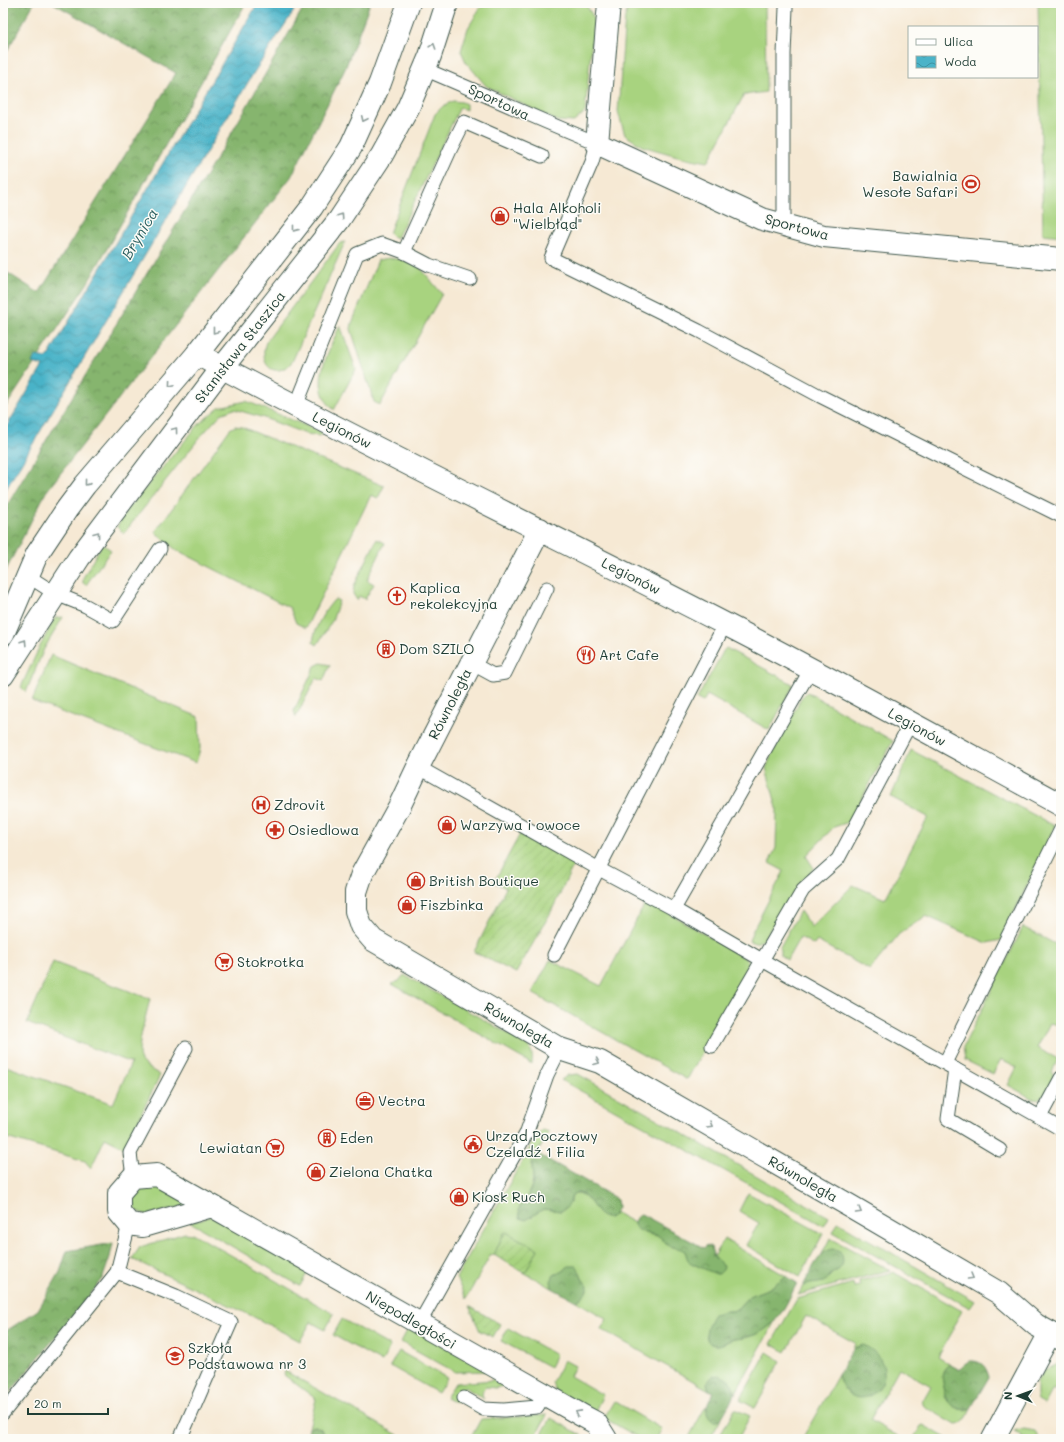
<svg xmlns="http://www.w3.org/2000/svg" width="1064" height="1442" font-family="Mali,sans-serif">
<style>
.grass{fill:#a8d37f;stroke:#64885a}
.forest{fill:url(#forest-crowns);stroke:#527951}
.garden{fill:url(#garden-furrows);stroke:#64885a}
.water{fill:url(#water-waves);stroke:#34787e}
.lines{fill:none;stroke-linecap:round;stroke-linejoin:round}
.service-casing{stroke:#3f574c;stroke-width:15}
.minor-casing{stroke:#3f574c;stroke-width:24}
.tertiary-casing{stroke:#3f574c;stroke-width:24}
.primary-casing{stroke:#3f574c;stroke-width:24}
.service{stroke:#fff;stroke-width:13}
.minor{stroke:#fff;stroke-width:22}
.tertiary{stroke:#fff;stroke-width:22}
.primary{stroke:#fff;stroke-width:22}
.oneway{stroke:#8f9e9a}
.labels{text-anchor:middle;stroke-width:3;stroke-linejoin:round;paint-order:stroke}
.street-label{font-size:14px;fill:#1f3d34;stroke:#fdfcf7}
.poi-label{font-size:14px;fill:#1f3d34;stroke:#fdfcf7;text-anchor:start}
.water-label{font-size:15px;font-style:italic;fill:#2c6060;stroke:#fdfcf7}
</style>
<defs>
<pattern id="forest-crowns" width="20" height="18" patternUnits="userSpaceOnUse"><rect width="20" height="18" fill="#86b56e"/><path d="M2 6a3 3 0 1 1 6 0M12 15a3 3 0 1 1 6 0" fill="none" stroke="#6d945b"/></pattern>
<pattern id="garden-furrows" width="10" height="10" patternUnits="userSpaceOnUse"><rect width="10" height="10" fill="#a8d37f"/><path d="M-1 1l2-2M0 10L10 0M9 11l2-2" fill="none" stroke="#90b66e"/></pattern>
<pattern id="water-waves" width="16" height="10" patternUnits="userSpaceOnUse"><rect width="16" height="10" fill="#4ab3c8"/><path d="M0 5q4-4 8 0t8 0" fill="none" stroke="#3d93a3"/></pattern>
</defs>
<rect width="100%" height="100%" fill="#fdfcf7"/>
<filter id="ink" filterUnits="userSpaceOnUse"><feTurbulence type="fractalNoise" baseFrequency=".025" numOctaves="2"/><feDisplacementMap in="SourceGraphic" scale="8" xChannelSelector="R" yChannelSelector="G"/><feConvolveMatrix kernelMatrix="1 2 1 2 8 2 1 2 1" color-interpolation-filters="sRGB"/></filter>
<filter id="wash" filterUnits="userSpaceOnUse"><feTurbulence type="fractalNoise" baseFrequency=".012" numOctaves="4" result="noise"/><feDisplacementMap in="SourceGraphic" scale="16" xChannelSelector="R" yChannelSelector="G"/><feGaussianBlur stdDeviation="0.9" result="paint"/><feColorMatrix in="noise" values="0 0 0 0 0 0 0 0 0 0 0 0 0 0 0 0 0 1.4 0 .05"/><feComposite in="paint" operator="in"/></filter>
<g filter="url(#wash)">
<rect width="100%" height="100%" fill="#f6e9d4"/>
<!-- grass -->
<g class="grass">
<path d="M488,3H585L594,18L585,112L574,122L557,121L486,86L466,62L461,51L468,28L480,8Z"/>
<path d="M630,3H765L766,92L744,95L708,162L681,157L642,146L625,135L618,112L625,17Z"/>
<path d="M1038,3H1061V236L1043,234Z"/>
<path d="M453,101L462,102L466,104V110L460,107L397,238L392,236L389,233L435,114L443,106Z"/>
<path d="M345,242L292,362C274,381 258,364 266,342L340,243Z"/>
<path d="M389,258L405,260L419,266L442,294L380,405L374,402L351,329L352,323L378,260Z"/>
<path d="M340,325L356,369L334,410C307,386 329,352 340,325Z"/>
<path d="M246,401L324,433L320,436L306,434L264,418L234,409L221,414L201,436L124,533L117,527L126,511L199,424L219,407Z"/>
<path d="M235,426L242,427L384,486L378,498L371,495L306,628L296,623L290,608L175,549L155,532L230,429Z"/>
<path d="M377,539L385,543L367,580L374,584L365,599L359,596L357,600L353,594L354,586Z"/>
<path d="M102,544L111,550L86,585L83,583V578Z"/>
<path d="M335,599L339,601L332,621L317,645L313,642C315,626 324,611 335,599Z"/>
<path d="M63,617L44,649L26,692L21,687L39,648L55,618Z"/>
<path d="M726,648L791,683L793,686L769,730L707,695L703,702L697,699L724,650Z"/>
<path d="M51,655L199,717L200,749L196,763L32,701Z"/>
<path d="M321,663L330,665L323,681L316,678L296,717L294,711L315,666Z"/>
<path d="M807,692L893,741L849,822L834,827L806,856L814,868L802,880L763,940L755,943L749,941L752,932L784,871L769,863L776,848L777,808L766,768L772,754L801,698Z"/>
<path d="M911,750L1055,826L1001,940L987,943L926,916L899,934L870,970L817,941L814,945L800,937L787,960L780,955V947L800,911L811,927L853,885L885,899L928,817L891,797Z"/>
<path d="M647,900L746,959L748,962V968L688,1078L686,1079L532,993L550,960L601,986Z"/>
<path d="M1023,927L1061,947V1026L1050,1023L1037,1048L1058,1059L1052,1072L1055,1081L1048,1093L1038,1100L1031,1098L1008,1085L1017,1067L1001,1059L993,1074L965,1060L963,1047Z"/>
<path d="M53,962L150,999C147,1012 136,1048 140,1059C143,1066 154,1071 160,1075L125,1148L105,1138L91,1168L85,1161L3,1137V1065L113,1104L131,1063L27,1023Z"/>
<path d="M404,975L525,1043C532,1049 533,1054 532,1064L392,984L399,981Z"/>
<path d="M578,1074L829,1217L824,1226L561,1080L568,1075Z"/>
<path d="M543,1130L549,1132L537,1154L540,1155L537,1156L532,1166L533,1180L532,1185L526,1199L520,1206V1218C529,1222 535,1213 543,1209L561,1211L571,1202L572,1195L575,1193C585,1192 593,1205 598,1213L614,1215L616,1213L634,1223V1225L644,1233L661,1237L666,1244L672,1247H678L685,1251L693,1264L712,1272L716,1259L714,1257L724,1239L786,1276L770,1288L749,1296L738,1308L733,1311H725L724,1344C731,1338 740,1339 748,1337C759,1334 767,1329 775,1321L735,1394V1390L713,1376L707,1383L709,1390L601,1329L607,1319L576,1301C585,1297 585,1292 586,1283L583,1280L580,1272L567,1267L561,1272L554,1275L552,1288L525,1273L538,1249L504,1233L494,1255L491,1254L466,1299L456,1278L537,1135Z"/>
<path d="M149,1186H159L194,1204L147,1215L137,1211L133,1202L138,1191Z"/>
<path d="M748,1193L823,1234L800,1277L746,1245L759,1223L739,1211Z"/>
<path d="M212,1216L309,1270L300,1286L190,1222Z"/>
<path d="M838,1222L975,1301L970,1308L833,1232Z"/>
<path d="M185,1233L194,1234L334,1314L325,1330L311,1322L300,1341L250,1315L132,1259L140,1247Z"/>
<path d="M830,1238L890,1270L798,1295C800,1293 801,1288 803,1286C807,1282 814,1284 820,1282C828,1280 831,1273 838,1270L824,1253L820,1258Z"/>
<path d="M893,1272L962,1311L952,1328L954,1329L938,1357L949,1364C940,1372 942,1377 944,1387C945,1390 944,1393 945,1396C949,1406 962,1413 971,1408C967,1415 965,1425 956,1425L924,1406L922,1402L931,1386L899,1368L870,1420L903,1439H847L841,1437L823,1439H802L838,1375L840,1381L858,1346L853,1349L855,1343L806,1316L786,1352L771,1344L797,1299L853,1283L854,1287L860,1286L859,1281Z"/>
<path d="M342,1319L390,1346L382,1362L333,1335Z"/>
<path d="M409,1327L488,1371L455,1372L401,1342Z"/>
<path d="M508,1328L556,1355L550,1367L501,1341Z"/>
<path d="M399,1351L447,1378L438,1393L390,1366Z"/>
<path d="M767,1352L781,1361L755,1408L740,1400Z"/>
<path d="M564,1360L575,1366L570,1376L603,1395L594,1413L555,1391L552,1382Z"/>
<path d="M1058,1364L1061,1365V1393L1053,1389L1045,1404L1038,1400L1037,1396V1381L1044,1371Z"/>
<path d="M285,1371L405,1439H325L321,1429L315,1426L309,1428L316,1399L284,1375Z"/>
<path d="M494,1380L504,1386L495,1388L486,1387C482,1390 481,1395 484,1399L465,1387L455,1403L446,1398L455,1383Z"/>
<path d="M614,1401L662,1429L656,1439H641L604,1418Z"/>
<path d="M706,1406C707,1415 709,1419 718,1421L721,1419L710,1439H688Z"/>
<path d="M735,1409L750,1416L738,1439H718Z"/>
<path d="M547,1415L534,1439H470L481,1419Z"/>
<path d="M551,1418L581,1435L586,1439H539Z"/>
<path d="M923,1425L925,1426L948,1439H913L921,1426Z"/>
<path d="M1024,1429L1035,1431L1040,1439H1021L1022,1436L1014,1432Z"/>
</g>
<!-- forest -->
<g class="forest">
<path d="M3,3H34L3,58Z"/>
<path d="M53,3H246L87,284L3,411V270L39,293L176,73Z"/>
<path d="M306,3H370L345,69L291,177L46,492L3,576V512L231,134Z"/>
<path d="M540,1155L617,1199L618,1207L614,1215L610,1218L602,1217C593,1209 589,1195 577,1192L572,1195C570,1203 570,1207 561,1211L543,1209L526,1220L520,1218L519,1209C523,1200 532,1192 533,1181C534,1172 527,1159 540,1155Z"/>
<path d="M641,1214L704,1248L707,1245L711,1247L714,1257L724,1266L723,1270L719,1274H716L693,1264L688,1261L685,1251C678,1247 672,1248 667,1245C664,1243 663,1239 660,1237C652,1232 640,1235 634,1225C634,1220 636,1216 641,1214Z"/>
<path d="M113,1243L110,1257L102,1280L3,1401V1333L38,1310L60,1272L67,1251Z"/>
<path d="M833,1249L841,1253C844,1259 844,1266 838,1270C834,1272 835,1270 832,1273C829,1276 828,1280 823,1282C816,1284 810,1283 803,1286C810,1274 818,1251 833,1249Z"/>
<path d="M569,1266H577L583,1280L588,1286C587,1293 582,1299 576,1301L552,1288L551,1281L554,1275L561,1272Z"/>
<path d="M786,1276L797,1283C789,1298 782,1317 768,1327C759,1335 746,1338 734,1339C728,1340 725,1344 719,1345C699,1346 707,1324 714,1314L725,1311H733L738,1308L749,1296L770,1288Z"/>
<path d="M863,1345L865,1346C869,1348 874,1351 877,1355C903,1385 851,1423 838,1375L853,1349Z"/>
<path d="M969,1361C981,1360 986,1366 989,1377L971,1408C962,1413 949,1406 945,1396C944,1393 945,1390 944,1387C942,1377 940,1372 949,1364L960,1370L963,1365Z"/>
<path d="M719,1375C746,1385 730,1402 721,1419L714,1422C701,1413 708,1403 714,1392L709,1390L707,1383L713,1376Z"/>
<path d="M315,1426L321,1429L325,1439H306L309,1428Z"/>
</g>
<!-- garden -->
<g class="garden">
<path d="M520,834L575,862L551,912L516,973L474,952L506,888L494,882Z"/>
<path d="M506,1232L538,1249L525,1273L494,1255L504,1233Z"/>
<path d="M469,1306L500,1324L493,1337L480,1331Z"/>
</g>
<!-- water -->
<path class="water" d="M258,3H299L253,74L3,494V432L43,366L32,363L35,356L47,358Z"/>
</g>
<g filter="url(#ink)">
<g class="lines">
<defs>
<g id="service">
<path d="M424,69C482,93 539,120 597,143L592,162L551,258L699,331L820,396L936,454L1061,516"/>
<path d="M784,225V54L786,8"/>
<path d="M404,252L451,148L464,122L542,156"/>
<path d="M296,406L357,254L382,244L404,252L429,265L470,279"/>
<path d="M28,576L56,594L86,606L113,621L160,549"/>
<path d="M471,663L493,675L505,673L547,588"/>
<path d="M418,767L599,869L674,909L762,960L1061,1129"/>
<path d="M674,909L811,669"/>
<path d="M554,955L725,624"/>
<path d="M712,1046L803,890L838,859L910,724"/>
<path d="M945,1063L1061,829"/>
<path d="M955,1069L948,1119L1000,1150"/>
<path d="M1040,1117L1061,1078"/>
<path d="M133,1177L130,1153L186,1048"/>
<path d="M117,1272L176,1296L231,1322L181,1437L179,1439"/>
<path d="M419,1324L526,1134L547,1075L560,1049"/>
<path d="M464,1398L483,1409L504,1410L537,1407L545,1394"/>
<path d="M3,1413L117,1272L129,1224"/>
</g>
<g id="minor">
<path d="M609,3L597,143L762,219L824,236L1061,259"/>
<path d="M540,529L418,767L399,807L362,874L356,892V911L361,926L373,940L560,1049L600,1062L852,1207L999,1293L1036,1325L1061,1339"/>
<path d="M212,1206L157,1175L133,1177L119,1193V1212L129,1224L143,1226L212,1206L583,1416L596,1423L606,1439"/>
<path d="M993,1439L1050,1333"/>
</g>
<path id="tertiary" d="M197,354C370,448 549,533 725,624C838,682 949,744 1061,805"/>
<g id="primary">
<path d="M3,634L37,554L67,509L85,485L197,354L312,207L351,147L380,83L409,3"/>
<path d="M3,675L79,558L222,368L339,220L382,155L408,108L430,56L447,3"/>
</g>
</defs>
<!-- service casing -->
<use href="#service" class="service-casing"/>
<!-- minor casing -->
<use href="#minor" class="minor-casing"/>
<!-- tertiary casing -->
<use href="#tertiary" class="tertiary-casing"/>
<!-- primary casing -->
<use href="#primary" class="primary-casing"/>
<!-- service -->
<use href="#service" class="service"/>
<!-- minor -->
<use href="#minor" class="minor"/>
<!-- tertiary -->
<use href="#tertiary" class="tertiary"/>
<!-- primary -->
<use href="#primary" class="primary"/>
</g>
<!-- one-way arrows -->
<defs><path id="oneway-chevron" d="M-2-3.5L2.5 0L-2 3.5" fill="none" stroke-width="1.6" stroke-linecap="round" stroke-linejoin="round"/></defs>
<g class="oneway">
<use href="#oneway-chevron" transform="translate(433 46) rotate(-72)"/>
<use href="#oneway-chevron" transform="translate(364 119) rotate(115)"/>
<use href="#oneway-chevron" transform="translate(341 216) rotate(-56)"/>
<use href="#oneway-chevron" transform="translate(295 229) rotate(128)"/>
<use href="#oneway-chevron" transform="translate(215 331) rotate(128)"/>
<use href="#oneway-chevron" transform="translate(171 384) rotate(130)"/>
<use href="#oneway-chevron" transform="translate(175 430) rotate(-53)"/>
<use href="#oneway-chevron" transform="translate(87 483) rotate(129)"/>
<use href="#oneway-chevron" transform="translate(97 534) rotate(-53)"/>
<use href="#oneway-chevron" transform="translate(24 642) rotate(-57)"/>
<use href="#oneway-chevron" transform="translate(597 1062) rotate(22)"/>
<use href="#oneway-chevron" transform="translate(710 1125) rotate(30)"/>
<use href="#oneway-chevron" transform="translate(859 1211) rotate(30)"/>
<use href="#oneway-chevron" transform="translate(971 1277) rotate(30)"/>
<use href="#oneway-chevron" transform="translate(578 1413) rotate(-151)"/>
</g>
</g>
<!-- icons -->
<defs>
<symbol id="stadium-ring" viewBox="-11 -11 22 22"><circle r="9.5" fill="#fdfcf7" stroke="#c8321e" stroke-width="1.5"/><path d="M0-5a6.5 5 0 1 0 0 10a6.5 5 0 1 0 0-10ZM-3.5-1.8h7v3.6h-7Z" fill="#c8321e"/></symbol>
<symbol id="shop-ring" viewBox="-11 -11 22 22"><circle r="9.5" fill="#fdfcf7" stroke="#c8321e" stroke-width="1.5"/><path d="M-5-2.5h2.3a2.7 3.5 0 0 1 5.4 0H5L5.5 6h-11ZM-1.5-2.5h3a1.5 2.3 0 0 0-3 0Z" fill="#c8321e"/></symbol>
<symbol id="church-ring" viewBox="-11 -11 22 22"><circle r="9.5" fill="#fdfcf7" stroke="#c8321e" stroke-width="1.5"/><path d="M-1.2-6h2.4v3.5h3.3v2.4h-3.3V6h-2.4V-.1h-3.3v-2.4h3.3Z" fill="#c8321e"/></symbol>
<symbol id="building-ring" viewBox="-11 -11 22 22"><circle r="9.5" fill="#fdfcf7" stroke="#c8321e" stroke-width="1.5"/><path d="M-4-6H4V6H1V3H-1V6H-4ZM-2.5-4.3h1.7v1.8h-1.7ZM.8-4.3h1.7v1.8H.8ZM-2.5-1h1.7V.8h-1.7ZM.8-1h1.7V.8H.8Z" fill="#c8321e"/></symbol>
<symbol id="restaurant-ring" viewBox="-11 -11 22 22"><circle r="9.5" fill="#fdfcf7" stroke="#c8321e" stroke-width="1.5"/><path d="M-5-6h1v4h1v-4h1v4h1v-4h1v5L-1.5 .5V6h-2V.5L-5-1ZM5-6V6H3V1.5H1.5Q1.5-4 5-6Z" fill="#c8321e"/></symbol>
<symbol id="hospital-ring" viewBox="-11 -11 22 22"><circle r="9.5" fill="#fdfcf7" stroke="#c8321e" stroke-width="1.5"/><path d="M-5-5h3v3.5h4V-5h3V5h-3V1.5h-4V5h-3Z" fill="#c8321e"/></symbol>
<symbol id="pharmacy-ring" viewBox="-11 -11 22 22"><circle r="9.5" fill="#fdfcf7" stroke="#c8321e" stroke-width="1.5"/><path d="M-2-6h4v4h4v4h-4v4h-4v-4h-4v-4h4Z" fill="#c8321e"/></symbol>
<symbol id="supermarket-ring" viewBox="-11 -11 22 22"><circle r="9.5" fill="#fdfcf7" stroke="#c8321e" stroke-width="1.5"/><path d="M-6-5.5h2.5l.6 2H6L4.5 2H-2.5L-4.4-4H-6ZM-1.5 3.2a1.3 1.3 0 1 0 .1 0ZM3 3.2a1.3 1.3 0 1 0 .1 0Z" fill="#c8321e"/></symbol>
<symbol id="office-ring" viewBox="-11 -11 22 22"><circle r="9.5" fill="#fdfcf7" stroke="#c8321e" stroke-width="1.5"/><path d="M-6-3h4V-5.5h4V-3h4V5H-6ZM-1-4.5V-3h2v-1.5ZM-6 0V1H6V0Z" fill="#c8321e"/></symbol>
<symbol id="civic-ring" viewBox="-11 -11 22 22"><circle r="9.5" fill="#fdfcf7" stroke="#c8321e" stroke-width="1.5"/><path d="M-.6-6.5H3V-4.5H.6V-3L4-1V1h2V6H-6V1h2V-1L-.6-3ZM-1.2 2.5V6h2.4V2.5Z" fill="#c8321e"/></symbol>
<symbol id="school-ring" viewBox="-11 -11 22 22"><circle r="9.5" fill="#fdfcf7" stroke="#c8321e" stroke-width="1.5"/><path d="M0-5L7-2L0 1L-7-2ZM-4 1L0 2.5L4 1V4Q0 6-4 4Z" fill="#c8321e"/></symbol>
</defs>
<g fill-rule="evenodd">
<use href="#stadium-ring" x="961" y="174" width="20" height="20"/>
<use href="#shop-ring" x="490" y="206" width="20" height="20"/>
<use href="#church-ring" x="387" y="586" width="20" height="20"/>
<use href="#building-ring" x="376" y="639" width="20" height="20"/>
<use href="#restaurant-ring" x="576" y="645" width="20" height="20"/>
<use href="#hospital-ring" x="251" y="795" width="20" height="20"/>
<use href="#shop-ring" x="437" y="815" width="20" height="20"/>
<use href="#pharmacy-ring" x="265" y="820" width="20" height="20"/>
<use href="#shop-ring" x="406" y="871" width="20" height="20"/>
<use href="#shop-ring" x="397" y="895" width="20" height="20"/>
<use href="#supermarket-ring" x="214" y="952" width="20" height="20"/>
<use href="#office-ring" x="355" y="1091" width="20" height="20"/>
<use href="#building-ring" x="317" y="1128" width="20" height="20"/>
<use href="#civic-ring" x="463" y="1134" width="20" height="20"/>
<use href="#supermarket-ring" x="265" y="1138" width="20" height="20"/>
<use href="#shop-ring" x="306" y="1162" width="20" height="20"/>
<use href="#shop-ring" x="449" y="1187" width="20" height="20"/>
<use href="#school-ring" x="165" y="1346" width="20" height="20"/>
</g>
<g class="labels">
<!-- street labels -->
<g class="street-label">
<text transform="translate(499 102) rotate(25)" y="5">Sportowa</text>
<text transform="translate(797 227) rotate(15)" y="5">Sportowa</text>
<text transform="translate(240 347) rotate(-52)" y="5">Stanisława Staszica</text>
<text transform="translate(342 430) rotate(27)" y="5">Legionów</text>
<text transform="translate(631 576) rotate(27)" y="5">Legionów</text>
<text transform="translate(450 704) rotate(-63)" y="5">Równoległa</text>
<text transform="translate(917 727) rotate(29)" y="5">Legionów</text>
<text transform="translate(519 1025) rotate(30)" y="5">Równoległa</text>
<text transform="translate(803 1179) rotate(30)" y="5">Równoległa</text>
<text transform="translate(411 1320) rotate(30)" y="5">Niepodległości</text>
</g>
<!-- poi labels -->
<g class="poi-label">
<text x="958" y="181" text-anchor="end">Bawialnia<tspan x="958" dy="16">Wesołe Safari</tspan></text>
<text x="513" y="213">Hala Alkoholi<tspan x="513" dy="16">"Wielbłąd"</tspan></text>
<text x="410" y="593">Kaplica<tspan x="410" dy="16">rekolekcyjna</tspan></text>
<text x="399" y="654">Dom SZILO</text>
<text x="599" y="660">Art Cafe</text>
<text x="274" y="810">Zdrovit</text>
<text x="460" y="830">Warzywa i owoce</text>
<text x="288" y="835">Osiedlowa</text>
<text x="429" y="886">British Boutique</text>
<text x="420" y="910">Fiszbinka</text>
<text x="237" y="967">Stokrotka</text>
<text x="378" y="1106">Vectra</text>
<text x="486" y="1141">Urząd Pocztowy<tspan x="486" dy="16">Czeladź 1 Filia</tspan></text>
<text x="340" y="1143">Eden</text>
<text x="262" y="1153" text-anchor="end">Lewiatan</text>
<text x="329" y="1177">Zielona Chatka</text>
<text x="472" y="1202">Kiosk Ruch</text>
<text x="188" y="1353">Szkoła<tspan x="188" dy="16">Podstawowa nr 3</tspan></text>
</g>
<!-- water labels -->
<g class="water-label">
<text transform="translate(140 234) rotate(-59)" y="5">Brynica</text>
</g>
</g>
<!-- margin -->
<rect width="1064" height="1442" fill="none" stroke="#fdfcf7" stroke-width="16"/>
<!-- legend -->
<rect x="908" y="26" width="130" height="52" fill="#fdfcf7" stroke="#a4b0a9"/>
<rect x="916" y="39" width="20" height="6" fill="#ffffff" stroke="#a4b0a9"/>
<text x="944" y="46" font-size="12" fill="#1f3d34">Ulica</text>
<rect x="916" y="56" width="20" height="12" fill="url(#water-waves)" stroke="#a4b0a9"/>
<text x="944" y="66" font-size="12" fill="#1f3d34">Woda</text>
<!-- north arrow -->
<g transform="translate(1018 1396) rotate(271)" stroke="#fdfcf7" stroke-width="3" paint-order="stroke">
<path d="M0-3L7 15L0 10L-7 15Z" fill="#1f3d34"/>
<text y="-6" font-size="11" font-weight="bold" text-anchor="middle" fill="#1f3d34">N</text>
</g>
<!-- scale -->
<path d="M28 1408v6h80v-6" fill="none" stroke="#1f3d34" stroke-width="2"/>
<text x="34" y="1408" font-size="12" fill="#1f3d34" stroke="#fdfcf7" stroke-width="3" paint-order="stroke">20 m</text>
</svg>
